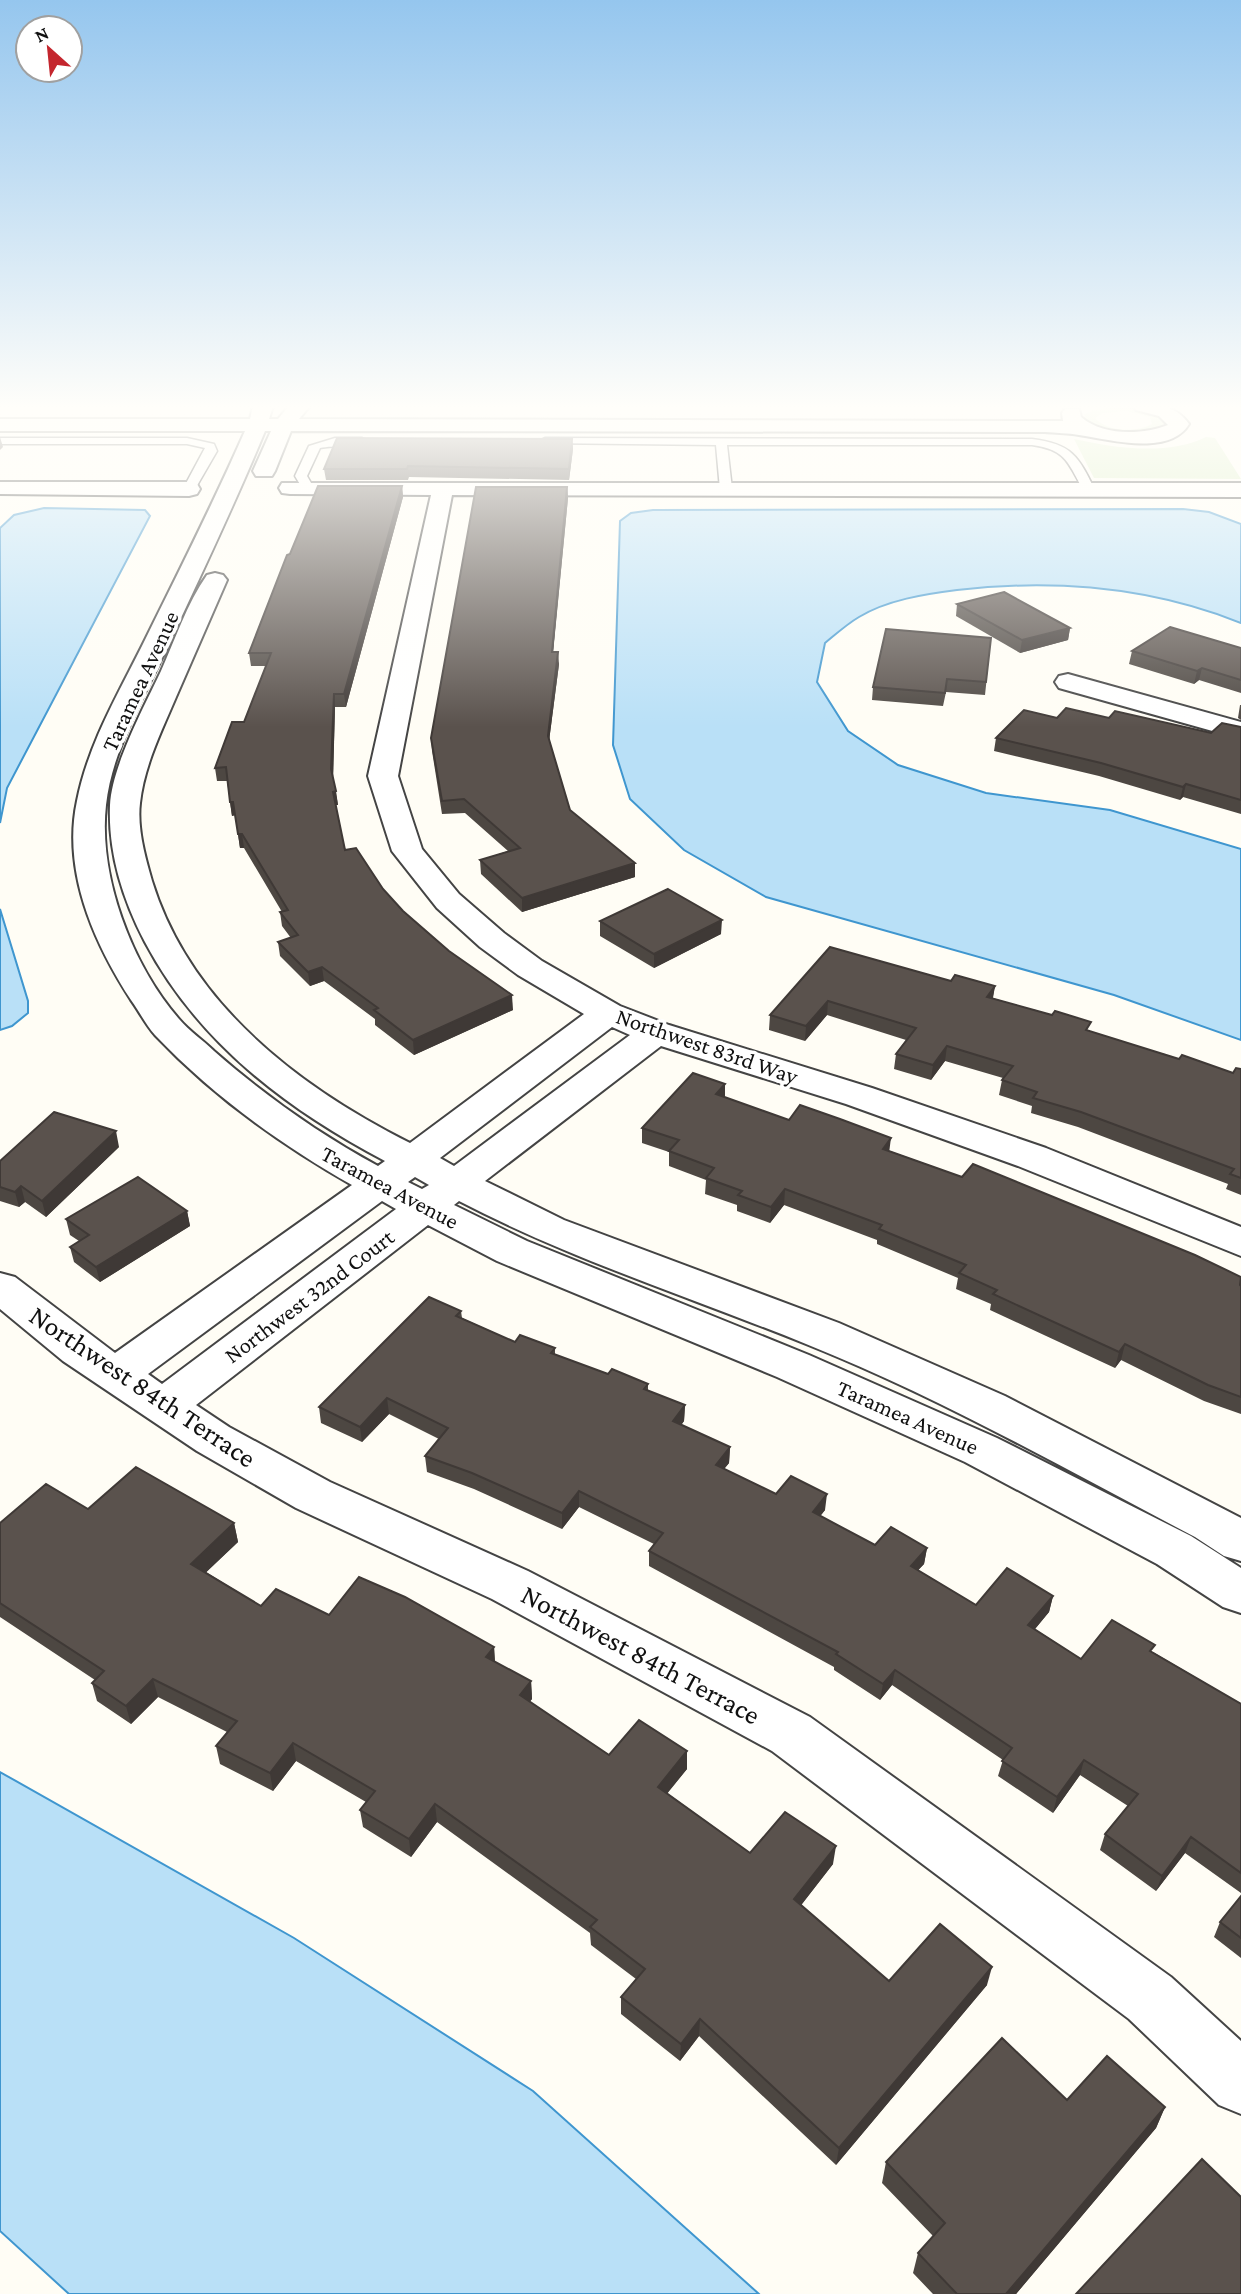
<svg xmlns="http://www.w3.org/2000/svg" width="1241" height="2294" font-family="'Crimson Pro',serif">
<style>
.green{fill:#d5ebbd;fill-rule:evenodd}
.water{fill:#b9e0f7;stroke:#3f96cf;stroke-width:2}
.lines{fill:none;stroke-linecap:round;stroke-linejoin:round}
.service-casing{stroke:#444;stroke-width:3}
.minor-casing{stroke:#444;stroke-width:4}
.service{fill:#fff;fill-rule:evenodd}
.minor{fill:#fff;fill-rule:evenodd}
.wall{fill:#4d4742}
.shaded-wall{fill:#3f3936}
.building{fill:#5a524d;stroke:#3f3936;stroke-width:2}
.labels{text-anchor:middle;stroke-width:7;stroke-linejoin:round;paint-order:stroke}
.street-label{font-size:23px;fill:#111;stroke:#fff}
.near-street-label{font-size:28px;fill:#111;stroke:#fff}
</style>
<rect width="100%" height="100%" fill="#fffdf5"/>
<!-- green -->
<g class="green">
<path d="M1126,407L1155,413L1168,423L1167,426C1145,440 1104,434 1084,419L1085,414L1097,409ZM1127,411L1150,417L1152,424C1137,433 1107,432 1095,418L1103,413Z"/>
<path d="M1206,437L1215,438L1241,479L1094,478L1074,439C1115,448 1167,456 1206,437Z"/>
</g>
<!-- water -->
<g class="water">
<path d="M44,508L145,510L150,516L7,788L0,823V528L14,515Z"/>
<path d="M1183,509L1209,512L1241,524V623C1151,587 1053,579 957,590C925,594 887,600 859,617C847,624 836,634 825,643L817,682L848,731L898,765L986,793L1110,810L1241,849V1040L1114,995L766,897L684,850L630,799L613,745L620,521L631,513L653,510Z"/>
<path d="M0,909L28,1001V1013L12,1026L0,1030Z"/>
<path d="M0,1772L294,1938L533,2091L759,2294H69L0,2231Z"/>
</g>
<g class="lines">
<defs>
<g id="service">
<path d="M0,438H187L214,444L217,451L195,489L189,493L183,489L205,448L187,444H0Z"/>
<path d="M335,438H362L368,441C356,448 334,445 320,448L307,476L314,488L304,491L295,476L309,446Z"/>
<path d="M545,438L1032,439C1072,444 1078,456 1095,490L1085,493C1068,464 1068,450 1032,445H727L732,489L726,493L720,489L716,445L541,443L539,441Z"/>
</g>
<g id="minor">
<path d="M253,406H273L269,419H278L289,406H310L299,419L1063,421L1062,413L1065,409H1079L1081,417C1103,436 1142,435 1168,425L1159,416L1136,410L1133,406C1157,406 1174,403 1189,424C1169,457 1108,439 1079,435C1068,433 1056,433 1045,432L291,431L275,471L272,476H256L253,471L271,431H265C234,506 199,579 165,652C142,700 112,751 106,805C98,876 132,965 179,1019C189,1031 203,1040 214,1051C264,1095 319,1134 378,1166L385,1161C286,1109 198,1042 145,942C123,900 108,853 110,805C112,766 144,707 161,671C175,640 187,603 207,575L215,573L223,575L227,580C210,619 193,658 176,697C162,730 144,766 140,803C137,828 145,857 152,881C190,1004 299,1087 410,1143L584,1014L518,975L480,947L437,908L392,851L368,776L431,495L290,494L282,493L279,488L282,483H1241V497L452,495L398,776L422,849L459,894L504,933L542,961L620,1006L669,1025L872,1088L1046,1148L1241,1227V1256L1018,1166L846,1104L661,1046L485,1181L564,1220L839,1323L1005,1396L1241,1518V1561L1224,1556L1195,1537C1067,1470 941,1398 806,1344C690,1297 570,1259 459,1201L454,1205L527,1241L809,1355L997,1438L1191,1536L1241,1568V1613L1223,1607L1157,1564L965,1462L777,1377L497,1261L428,1225L196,1405L229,1427L330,1482L528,1571L810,1717L1171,1977L1241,2041V2114L1219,2105L1129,2019L772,1751L492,1599L296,1508L197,1451L63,1361L0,1309V1273L15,1277L115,1353L352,1185C281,1145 211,1094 155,1035C146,1025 139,1011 131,1000C94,943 62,871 77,801C88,745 117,696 142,646C177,575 213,504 245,431H0V419H250ZM612,1027L630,1035L454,1166L440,1158ZM415,1177L429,1185L422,1189L408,1182ZM382,1201L396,1209L162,1384L148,1374Z"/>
<path d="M0,482H189L197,484L200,489L197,494L189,496L0,494Z"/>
<path d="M1068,674L1241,722V739L1059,688L1055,682L1059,676Z"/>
</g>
</defs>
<!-- service casing -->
<use href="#service" class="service-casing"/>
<!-- minor casing -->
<use href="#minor" class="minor-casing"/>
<!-- service -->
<use href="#service" class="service"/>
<!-- minor -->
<use href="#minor" class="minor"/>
</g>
<!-- wall -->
<g class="wall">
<path d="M572,439L573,449L569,480L409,477L408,480H326L324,469Z"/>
<path d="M402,486L403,497L346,707H335L333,777L338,805H336L345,850L383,889L403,911L513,1010L414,1055L375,1025V1019L324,981L310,986L280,956L278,942L291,938L282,926L280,912H282L244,848H240L235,815L232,816L227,781H217L215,768L244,722L266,666H251L249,653L290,554Z"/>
<path d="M567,487L568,498L553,652L559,664L549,741L570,810L635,877L522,912L481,874L480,860L508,851L465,813L442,814L432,751L431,738Z"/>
<path d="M957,604L1070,628L1068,640L1020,653L956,616Z"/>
<path d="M991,638L985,695L946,692L943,706L872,700L873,687Z"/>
<path d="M1241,648V693L1199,680L1194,684L1129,664L1132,651Z"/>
<path d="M1240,705H1241V720L1238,718Z"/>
<path d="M1057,718H1109L1211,733L1241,727V814L1183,797L1180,800L1099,776L994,751L996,738Z"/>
<path d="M600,921L721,934L654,968L600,936Z"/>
<path d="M830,947L951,981L995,986L993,998L1089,1031L1179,1059L1233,1073L1241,1069V1195L1226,1189L1228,1184L1078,1127L1031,1113L1032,1106L999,1095L1002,1080L1003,1078L945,1061L931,1080L894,1069L896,1054L906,1040L827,1015L805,1041L769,1030L770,1015Z"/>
<path d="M725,1097L789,1120L890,1151L1241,1277V1414L1204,1401L1121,1360L1115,1368L990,1310L991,1304L956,1289L958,1278L877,1244V1240L784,1205L770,1223L737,1211V1205L705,1194L706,1180L669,1166V1152L642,1143V1128Z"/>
<path d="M119,1147L46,1217L25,1202L19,1207L0,1201V1161Z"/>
<path d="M187,1211L190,1226L100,1282L74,1262L70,1247L79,1241L70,1235L66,1219Z"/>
<path d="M461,1311L462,1318L515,1342L555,1348V1355L608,1374L648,1384V1391L685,1405L684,1421L681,1425L730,1447L729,1463L724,1469L776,1494L825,1510L820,1516L875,1545L927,1548L924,1564L918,1570L976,1605L1053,1596L1049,1612L1035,1629L1081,1659L1153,1652L1241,1704V1893L1185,1853L1156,1891L1100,1850L1105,1834L1128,1806L1080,1775L1053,1813L998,1776L1003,1760L892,1685L880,1700L834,1670V1667L649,1566V1551L654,1544L579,1507L562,1529L474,1489L427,1472L425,1456L439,1439L389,1414L362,1442L321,1423L319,1407Z"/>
<path d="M88,1509L234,1523L238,1542L206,1572L261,1606L329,1615L494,1647L495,1662L531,1681L532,1699L529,1702L609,1755L687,1751V1769L667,1793L750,1853L833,1864L801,1905L889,1981L987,1985L836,2165L699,2036L680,2061L621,2014V1997L636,1979L591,1945L590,1933L437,1822L411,1857L363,1827L360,1810L366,1802L296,1761L273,1791L220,1764L216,1746L227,1732L158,1697L131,1724L97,1701L92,1683L95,1680L0,1617V1523Z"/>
<path d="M1241,1896V1958L1214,1937L1220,1922Z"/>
<path d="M1067,2100L1165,2107L1156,2128L1016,2294H933L913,2273L918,2253L933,2236L882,2183L886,2162Z"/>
</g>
<!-- shaded-wall -->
<g class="shaded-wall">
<path d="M0,437L3,447L0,450Z"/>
<path d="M572,439L573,449L569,480V469Z"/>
<path d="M402,486L403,497L346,707L344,694Z"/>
<path d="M567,487L568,498L552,664V652Z"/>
<path d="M1070,628L1068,640L1020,653L1022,640Z"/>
<path d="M558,652L559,664L548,749V736Z"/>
<path d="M1202,668L1199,680L1194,684L1197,671Z"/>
<path d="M334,694L335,707L333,782L331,769Z"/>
<path d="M1186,784L1183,797L1180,800L1183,787Z"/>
<path d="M336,791L338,805H334L333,792Z"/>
<path d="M230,802H233L235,815L232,816Z"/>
<path d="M238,834H242L244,848H240Z"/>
<path d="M635,863V877L522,912V898Z"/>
<path d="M722,920L721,934L654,968V954Z"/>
<path d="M322,967L324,981L310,986L308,972Z"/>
<path d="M995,986L992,1001L987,997Z"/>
<path d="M512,995L513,1010L414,1055L413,1040Z"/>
<path d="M828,1001L827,1015L805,1041L806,1026Z"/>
<path d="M947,1046L945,1061L931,1080L933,1065Z"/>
<path d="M725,1084V1099L716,1094Z"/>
<path d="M116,1131L119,1147L46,1217L42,1201Z"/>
<path d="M891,1138L889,1153L883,1149Z"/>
<path d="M21,1186L25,1202L19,1207L15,1192Z"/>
<path d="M785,1189L784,1205L770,1223L771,1207Z"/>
<path d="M187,1211L190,1226L100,1282L96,1267Z"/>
<path d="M1125,1344L1121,1360L1115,1368L1119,1352Z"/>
<path d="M387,1398L389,1414L362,1442L360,1427Z"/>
<path d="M685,1405L684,1421L673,1437V1421Z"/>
<path d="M730,1447L729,1463L715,1480L716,1465Z"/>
<path d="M579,1491V1507L562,1529V1513Z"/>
<path d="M827,1494L825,1510L811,1528L813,1512Z"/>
<path d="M234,1523L238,1542L196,1582L191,1564Z"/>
<path d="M927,1548L924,1564L908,1581L911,1566Z"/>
<path d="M1053,1596L1049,1612L1025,1641L1028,1625Z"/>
<path d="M494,1647L495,1665L486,1657Z"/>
<path d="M895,1670L892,1685L880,1700L883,1684Z"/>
<path d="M153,1679L158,1697L131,1724L126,1706Z"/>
<path d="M531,1681L532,1699L521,1713L520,1695Z"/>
<path d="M293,1743L296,1761L273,1791L270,1773Z"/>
<path d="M687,1751V1769L658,1805V1787Z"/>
<path d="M1084,1760L1080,1775L1053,1813L1057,1797Z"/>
<path d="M435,1804L437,1822L411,1857L409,1839Z"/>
<path d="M1191,1837L1185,1853L1156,1891L1162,1876Z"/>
<path d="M836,1846L833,1864L792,1917L794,1899Z"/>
<path d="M992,1967L987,1985L836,2165L839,2148Z"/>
<path d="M700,2019L699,2036L680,2061L681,2044Z"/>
<path d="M1165,2107L1156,2128L1016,2294H1006Z"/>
</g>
<!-- building -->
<g class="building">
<path d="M337,438L572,439L569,469L408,466L407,469H324Z"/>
<path d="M318,486H402L344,694H334L331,769L336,791L333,792L345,850L356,848L383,889L403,911L449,951L512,995L413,1040L374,1010L378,1008L322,967L308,972L278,942L298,935L280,912L288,910L242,834H238L233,802H230L226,767L215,768L232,722H244L271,653H249L287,555L290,554Z"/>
<path d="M476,487H567L552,652H558L548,736L570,810L635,863L522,898L480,860L520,848L464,799L442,801L431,738Z"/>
<path d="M1004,592L1070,628L1022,640L957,604Z"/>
<path d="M1170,627L1241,648V680L1202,668L1197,671L1132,651Z"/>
<path d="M886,629L991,638L986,682L947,679L945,693L873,687Z"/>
<path d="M1066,708L1109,718L1115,711L1211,733L1222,723L1241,727V800L1186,784L1183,787L1101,763L996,738L1024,710L1057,718Z"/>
<path d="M668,889L722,920L654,954L600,921Z"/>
<path d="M830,947L951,981L955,975L995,986L987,997L1052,1015L1055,1011L1091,1022L1086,1030L1179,1059L1182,1055L1233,1073L1236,1068L1241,1069V1178L1230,1174L1234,1169L1081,1112L1033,1098L1037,1092L1002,1080L1013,1066L947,1046L933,1065L896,1054L916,1028L828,1001L806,1026L770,1015Z"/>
<path d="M693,1073L725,1084L716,1094L789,1120L800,1105L840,1119L891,1138L883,1149L962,1177L973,1164L1195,1255L1241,1277L1240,1285L1241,1286V1397L1208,1385L1125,1344L1119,1352L993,1294L997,1290L959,1273L966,1265L879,1229L882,1225L785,1189L771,1207L738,1195L742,1191L706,1178L714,1168L669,1151L679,1140L642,1128Z"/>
<path d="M54,1112L116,1131L42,1201L21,1186L15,1192L0,1187V1161Z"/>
<path d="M138,1177L187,1211L96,1267L70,1247L89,1235L66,1219Z"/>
<path d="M429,1297L461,1311L456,1316L515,1342L520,1335L555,1348L551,1353L608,1374L612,1369L648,1384L644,1389L685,1405L673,1421L730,1447L716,1465L776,1494L791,1476L827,1494L813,1512L875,1545L891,1527L927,1548L911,1566L976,1605L1007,1568L1053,1596L1028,1625L1081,1659L1112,1620L1155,1645L1150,1651L1241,1704V1873L1191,1837L1162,1876L1105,1834L1138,1794L1084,1760L1057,1797L1002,1761L1012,1748L895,1670L883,1684L836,1654L838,1652L649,1551L663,1533L579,1491L562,1513L472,1473L425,1456L448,1428L387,1398L360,1427L319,1407Z"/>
<path d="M136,1467L234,1523L191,1564L261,1606L276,1589L329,1615L359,1577L405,1597L494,1647L486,1657L531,1681L520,1695L609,1755L639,1720L687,1751L658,1787L750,1853L785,1812L836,1846L794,1899L889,1981L940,1924L992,1967L839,2148L700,2019L681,2044L621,1997L645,1969L590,1927L597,1920L435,1804L409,1839L360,1810L375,1791L293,1743L270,1773L216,1746L237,1721L153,1679L126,1706L92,1683L104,1671L0,1603V1523L46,1484L88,1509Z"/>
<path d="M1241,1896V1938L1220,1922Z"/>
<path d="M1002,2038L1067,2100L1107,2056L1165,2107L1006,2294H957L918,2253L945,2223L886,2162Z"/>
<path d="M1202,2159L1241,2197V2294H1076Z"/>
</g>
<!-- sky -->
<linearGradient id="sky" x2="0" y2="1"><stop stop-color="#95c6ee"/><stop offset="0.56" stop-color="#fffefa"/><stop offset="1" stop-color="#fffefa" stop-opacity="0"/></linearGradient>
<rect width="1241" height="727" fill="url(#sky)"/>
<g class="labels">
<!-- street labels -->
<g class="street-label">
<text transform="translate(140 681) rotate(-65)" y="8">Taramea Avenue</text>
<text transform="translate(707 1046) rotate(19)" y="8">Northwest 83rd Way</text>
<text transform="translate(390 1187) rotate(28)" y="8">Taramea Avenue</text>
<text transform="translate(309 1296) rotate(-37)" y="8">Northwest 32nd Court</text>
<text transform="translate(908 1417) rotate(24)" y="8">Taramea Avenue</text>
</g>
<!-- near-street labels -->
<g class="near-street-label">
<text transform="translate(143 1386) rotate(34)" y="10">Northwest 84th Terrace</text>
<text transform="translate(641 1654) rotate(28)" y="10">Northwest 84th Terrace</text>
</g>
</g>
<!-- north arrow -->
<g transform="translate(49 49) rotate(333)"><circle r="33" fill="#ffffff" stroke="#a0a0a0" stroke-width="2"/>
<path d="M0-5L12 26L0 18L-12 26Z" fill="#c4262e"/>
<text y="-10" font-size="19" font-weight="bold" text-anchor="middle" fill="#111111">N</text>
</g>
</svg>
